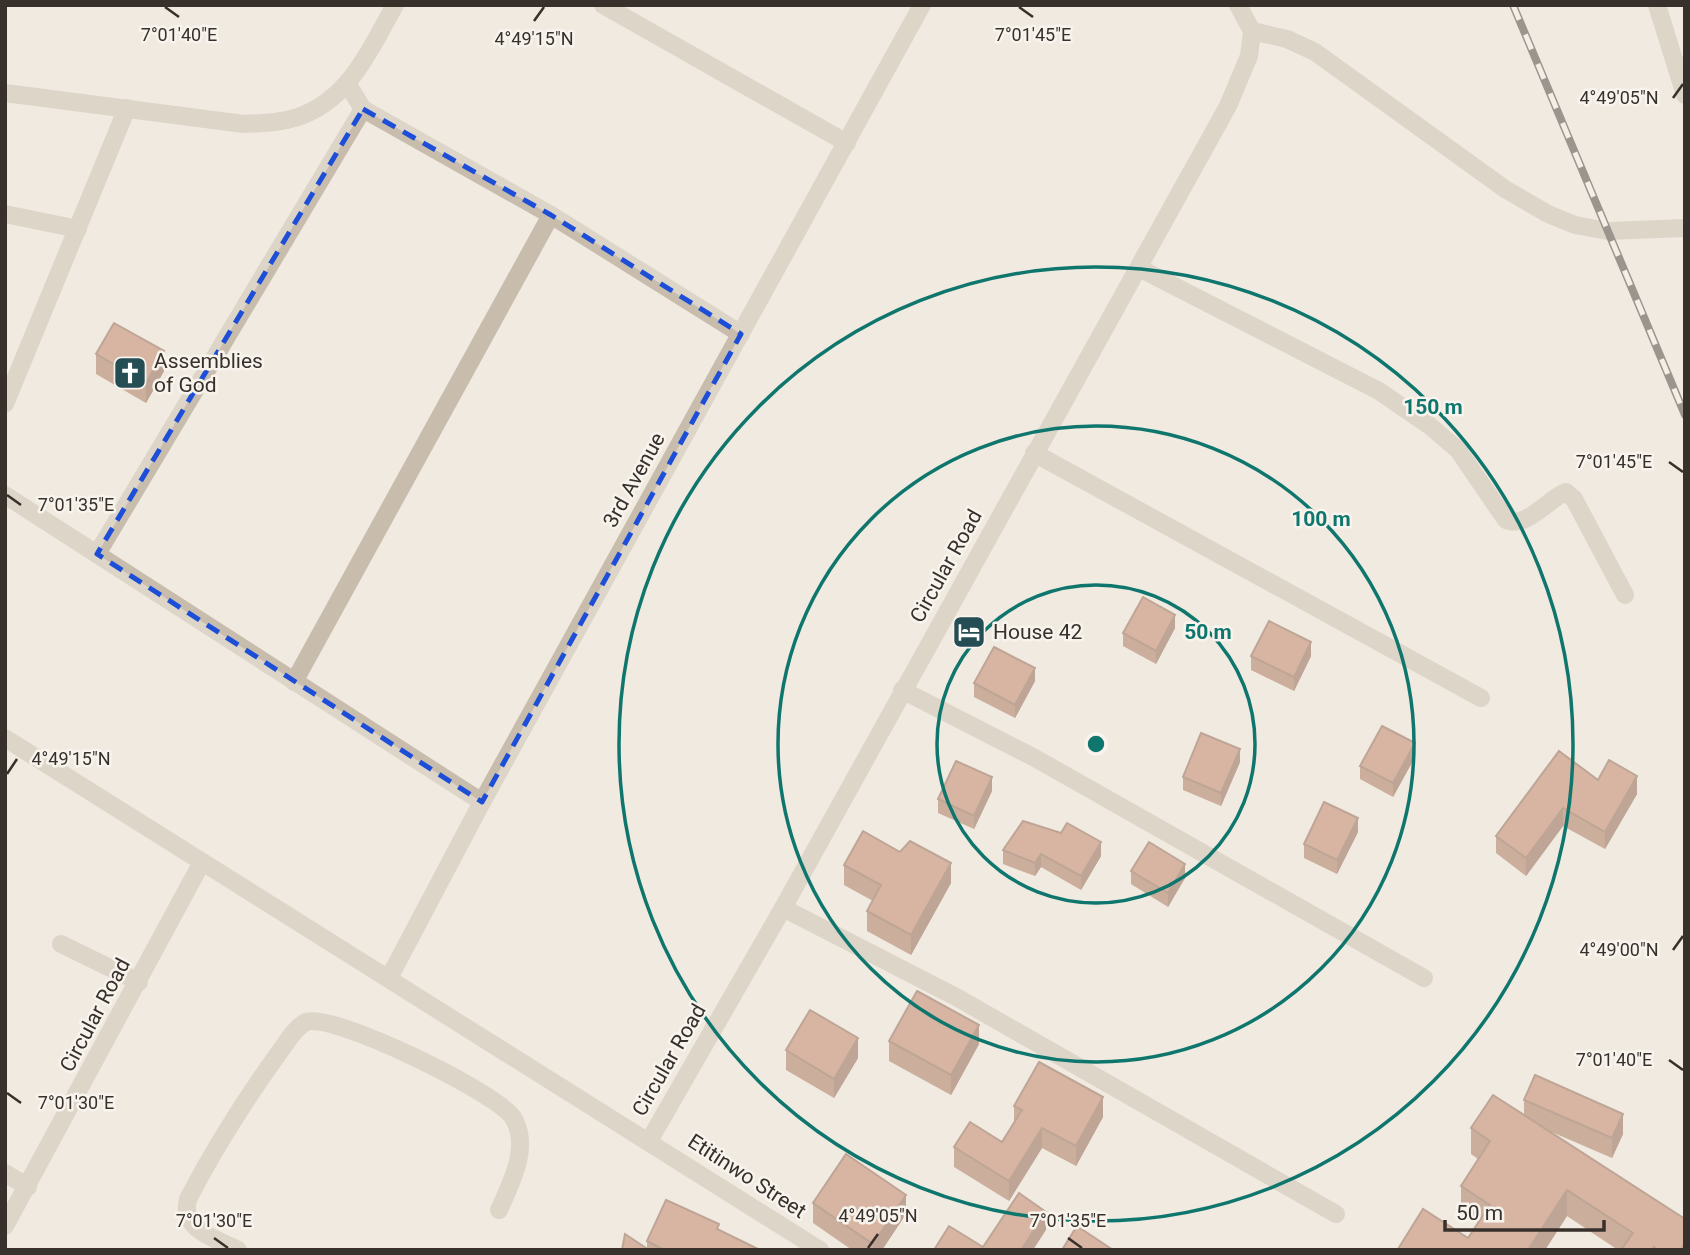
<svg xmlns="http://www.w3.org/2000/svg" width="1690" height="1255" font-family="Roboto,sans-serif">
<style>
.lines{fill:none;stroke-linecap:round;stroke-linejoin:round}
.minor{stroke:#c8bcad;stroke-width:18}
.rail-casing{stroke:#37302b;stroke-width:8}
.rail{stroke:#f8f4ed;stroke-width:5;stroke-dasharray:16;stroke-linecap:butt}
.wall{fill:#9e664b}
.shaded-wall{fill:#81533d}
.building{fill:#b87757;stroke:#81533d;stroke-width:2}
.marked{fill:none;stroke:#1d4ed8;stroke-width:5;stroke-dasharray:14 9;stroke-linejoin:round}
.ticks{fill:none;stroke:#37302b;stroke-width:2.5}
.ring{fill:none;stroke:#0f766e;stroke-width:3.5}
.labels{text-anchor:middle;stroke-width:5;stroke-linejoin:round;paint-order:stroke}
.poi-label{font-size:21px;fill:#37302b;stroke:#f8f4ed;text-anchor:start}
.street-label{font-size:21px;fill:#37302b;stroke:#f8f4ed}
.ticks-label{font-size:18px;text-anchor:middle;fill:#37302b;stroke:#f8f4ed;stroke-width:5;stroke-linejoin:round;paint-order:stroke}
.centre{fill:#0f766e;stroke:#f8f4ed;stroke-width:3.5}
.ring-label{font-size:21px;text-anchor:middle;font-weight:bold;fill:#0f766e;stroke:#f8f4ed;stroke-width:5;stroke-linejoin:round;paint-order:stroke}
</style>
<rect width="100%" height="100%" fill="#f0eae0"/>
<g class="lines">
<!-- minor -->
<g class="minor">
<path d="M603,5L847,143"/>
<path d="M1657,5L1685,95"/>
<path d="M1252,31L1287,39L1315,52L1505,189L1548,214L1575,225L1608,231L1685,228"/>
<path d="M348,85L363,109L551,215L741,334"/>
<path d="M5,93L244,124C262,123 280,123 298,117C350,99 370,49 395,5"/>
<path d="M5,214L78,229"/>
<path d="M1139,268L1379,391L1430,426L1458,450L1506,520C1526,529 1548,499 1566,492L1574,499L1625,595"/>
<path d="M5,404L127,108"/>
<path d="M1034,453L1481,698"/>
<path d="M5,495L482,802"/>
<path d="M97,554L363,109"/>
<path d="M294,682L551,215"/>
<path d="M902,690L1033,757L1424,978"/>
<path d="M5,738L820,1250"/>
<path d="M783,908L958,998L1336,1214"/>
<path d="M61,944L139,982"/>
<path d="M389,978L482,802L922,5"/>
<path d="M649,1141L783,908L1228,106L1249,56L1252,31L1238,5"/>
<path d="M5,1173L28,1187"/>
<path d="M5,1226L202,862"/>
<path d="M238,1250C215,1238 180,1230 188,1199C214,1149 245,1100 278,1054C286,1044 294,1028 306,1022C330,1011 501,1094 514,1119C530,1148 511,1183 499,1210"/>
</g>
<defs>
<path id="rail" d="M1513,5L1685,415"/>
</defs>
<!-- rail casing -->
<use href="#rail" class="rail-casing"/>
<!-- rail -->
<use href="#rail" class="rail"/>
</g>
<!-- wall -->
<g class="wall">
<path d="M96,354L164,371L146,403L96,374Z"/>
<path d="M1175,628L1156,664L1123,646V633Z"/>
<path d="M1251,656H1311L1294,691L1251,670Z"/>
<path d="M1035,681L1015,718L974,697V683Z"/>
<path d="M1415,757L1393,797L1360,779V766Z"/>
<path d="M1240,762L1221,806L1183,790V777Z"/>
<path d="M1598,780L1637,794L1605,849L1563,826L1526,876L1496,853V836Z"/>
<path d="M992,791L974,829L938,813V799Z"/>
<path d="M1358,832L1337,874L1304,858V844Z"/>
<path d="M1003,850L1101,856L1081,890L1041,867L1035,876L1003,864Z"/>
<path d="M844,865L951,883L911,955L867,931V911L873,901L844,885Z"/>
<path d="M1131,871L1185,878L1168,907L1131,884Z"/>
<path d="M889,1041L979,1044L951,1095L889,1061Z"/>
<path d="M786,1050L858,1058L834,1098L786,1070Z"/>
<path d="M1524,1100L1623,1134L1612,1158L1547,1130L1685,1250H1618L1567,1216L1545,1250H1398V1249L1468,1238L1478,1223L1461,1212V1186L1478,1159L1471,1154V1128L1524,1115Z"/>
<path d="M1014,1106L1103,1117L1076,1166L1042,1148L1009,1201L954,1167V1147L1002,1142L1014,1122Z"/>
<path d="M813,1203L906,1214L882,1250H852L813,1223Z"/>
<path d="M719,1230L760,1250H622L647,1248V1241Z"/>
</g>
<!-- shaded-wall -->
<g class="shaded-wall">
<path d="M164,351V371L146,403V383Z"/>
<path d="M1175,615V628L1156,664V651Z"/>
<path d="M1311,642V656L1294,691V677Z"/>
<path d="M1035,668V681L1015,718V705Z"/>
<path d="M1415,743V757L1393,797V783Z"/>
<path d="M1240,749V762L1221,806V793Z"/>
<path d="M1637,776V794L1605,849V832Z"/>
<path d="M992,777V791L974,829V816Z"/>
<path d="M1563,808V826L1526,876V858Z"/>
<path d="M1358,818V832L1337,874V860Z"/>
<path d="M1101,842V856L1081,890V876Z"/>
<path d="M1041,854V867L1035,876V863Z"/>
<path d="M951,863V883L911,955V935Z"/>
<path d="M1185,864V878L1168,907V893Z"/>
<path d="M979,1025V1044L951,1095V1075Z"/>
<path d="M858,1038V1058L834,1098V1079Z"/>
<path d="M1103,1097V1117L1076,1166V1146Z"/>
<path d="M1623,1114V1134L1612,1158V1138Z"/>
<path d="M1042,1128V1148L1009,1201V1181Z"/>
<path d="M1567,1190V1216L1545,1250H1528Z"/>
<path d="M906,1195V1214L882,1250H873V1244Z"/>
<path d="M1046,1212V1230L1033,1250H1021Z"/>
</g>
<!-- building -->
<g class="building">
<path d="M114,323L164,351L146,383L96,354Z"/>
<path d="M1143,597L1175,615L1156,651L1123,633Z"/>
<path d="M1269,621L1311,642L1294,677L1251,656Z"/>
<path d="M994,647L1035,668L1015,705L974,683Z"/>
<path d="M1382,726L1415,743L1393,783L1360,766Z"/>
<path d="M1201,733L1240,749L1221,793L1183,777Z"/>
<path d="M1559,751L1598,780L1609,760L1637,776L1605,832L1563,808L1526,858L1496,836Z"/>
<path d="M956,761L992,777L974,816L938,799Z"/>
<path d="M1324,802L1358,818L1337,860L1304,844Z"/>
<path d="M1023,821L1061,833L1067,823L1101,842L1081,876L1041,854L1035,863L1003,850Z"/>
<path d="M863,831L900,852L910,841L951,863L911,935L867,911L881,885L844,865Z"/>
<path d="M1149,842L1185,864L1168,893L1131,871Z"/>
<path d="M917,991L979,1025L951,1075L889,1041Z"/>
<path d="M810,1010L858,1038L834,1079L786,1050Z"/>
<path d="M1039,1062L1103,1097L1076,1146L1042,1128L1009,1181L954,1147L970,1122L1002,1142L1022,1110L1014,1106Z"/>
<path d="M1535,1075L1623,1114L1612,1138L1524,1100Z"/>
<path d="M1493,1095L1685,1219V1243L1681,1250H1658L1654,1247L1652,1250H1621L1633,1233L1567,1190L1528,1250H1400L1398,1249L1423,1209L1468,1238L1490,1205L1461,1186L1490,1141L1471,1128Z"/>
<path d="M846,1154L906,1195L873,1244L813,1203Z"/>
<path d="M1019,1193L1046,1212L1021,1250H934L949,1226L983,1247Z"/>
<path d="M666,1200L719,1224L717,1229L760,1250H664L647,1241Z"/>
<path d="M1077,1226L1113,1250H1062Z"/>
<path d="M625,1234L649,1250H622Z"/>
</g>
<!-- marked area -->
<path d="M0 0H1690V1255H0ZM363,109L551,215L741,334L482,802L97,554Z" fill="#f0eae0" fill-opacity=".55" fill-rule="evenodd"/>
<path class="marked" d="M363,109L551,215L741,334L482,802L97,554Z"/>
<!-- ticks -->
<path class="ticks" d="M165,7L179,17M1019,7L1033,17M534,21L544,7M1673,98L1683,84M1669,462L1683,472M7,495L21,505M7,774L17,759M1673,950L1683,936M1669,1060L1683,1070M7,1093L21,1103M214,1238L228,1248M1068,1238L1082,1248M868,1248L878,1234"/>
<!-- distance rings -->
<g class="ring">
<circle cx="1096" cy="744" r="159"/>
<circle cx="1096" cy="744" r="318"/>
<circle cx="1096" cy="744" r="477"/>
</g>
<!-- icons -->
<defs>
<symbol id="church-square" viewBox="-11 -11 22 22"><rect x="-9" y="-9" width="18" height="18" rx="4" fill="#254d54" stroke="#f8f4ed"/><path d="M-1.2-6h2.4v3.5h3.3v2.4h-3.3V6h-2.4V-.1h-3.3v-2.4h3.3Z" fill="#fff"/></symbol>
<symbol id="hotel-square" viewBox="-11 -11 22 22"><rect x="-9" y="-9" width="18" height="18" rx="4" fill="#254d54" stroke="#f8f4ed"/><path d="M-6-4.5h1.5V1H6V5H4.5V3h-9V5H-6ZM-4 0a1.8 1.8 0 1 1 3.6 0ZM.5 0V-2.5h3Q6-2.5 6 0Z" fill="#fff"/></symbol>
</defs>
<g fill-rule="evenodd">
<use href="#church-square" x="111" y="354" width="38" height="38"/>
<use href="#hotel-square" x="950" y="613" width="38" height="38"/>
</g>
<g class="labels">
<!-- poi labels -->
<g class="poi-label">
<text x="154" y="368">Assemblies<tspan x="154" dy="24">of God</tspan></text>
<text x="993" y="639">House 42</text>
</g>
<!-- street labels -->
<g class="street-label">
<text transform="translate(634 480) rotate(-61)" y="7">3rd Avenue</text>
<text transform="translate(946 566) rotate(-61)" y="7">Circular Road</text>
<text transform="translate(95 1015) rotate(-62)" y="7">Circular Road</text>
<text transform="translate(669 1060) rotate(-60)" y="7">Circular Road</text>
<text transform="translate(747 1176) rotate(33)" y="7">Etitinwo Street</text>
</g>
</g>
<g class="ticks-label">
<text x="179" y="41">7°01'40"E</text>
<text x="1033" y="41">7°01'45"E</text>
<text x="534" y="45">4°49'15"N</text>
<text x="1619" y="104">4°49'05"N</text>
<text x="1614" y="468">7°01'45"E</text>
<text x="76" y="511">7°01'35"E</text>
<text x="71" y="765">4°49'15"N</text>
<text x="1619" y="956">4°49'00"N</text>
<text x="1614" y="1066">7°01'40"E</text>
<text x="76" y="1109">7°01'30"E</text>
<text x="878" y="1222">4°49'05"N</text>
<text x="214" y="1227">7°01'30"E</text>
<text x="1068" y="1227">7°01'35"E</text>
</g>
<circle cx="1096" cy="744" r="10" class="centre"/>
<g class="ring-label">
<text x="1433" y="414">150 m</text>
<text x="1321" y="526">100 m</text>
<text x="1208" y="639">50 m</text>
</g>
<!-- border -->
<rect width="1690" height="1255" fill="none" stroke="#37302b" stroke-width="14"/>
<!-- scale -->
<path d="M1445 1220v10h159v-10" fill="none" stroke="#37302b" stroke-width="3.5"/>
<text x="1456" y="1220" font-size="21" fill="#37302b" stroke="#f8f4ed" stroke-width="5" paint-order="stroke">50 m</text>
</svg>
